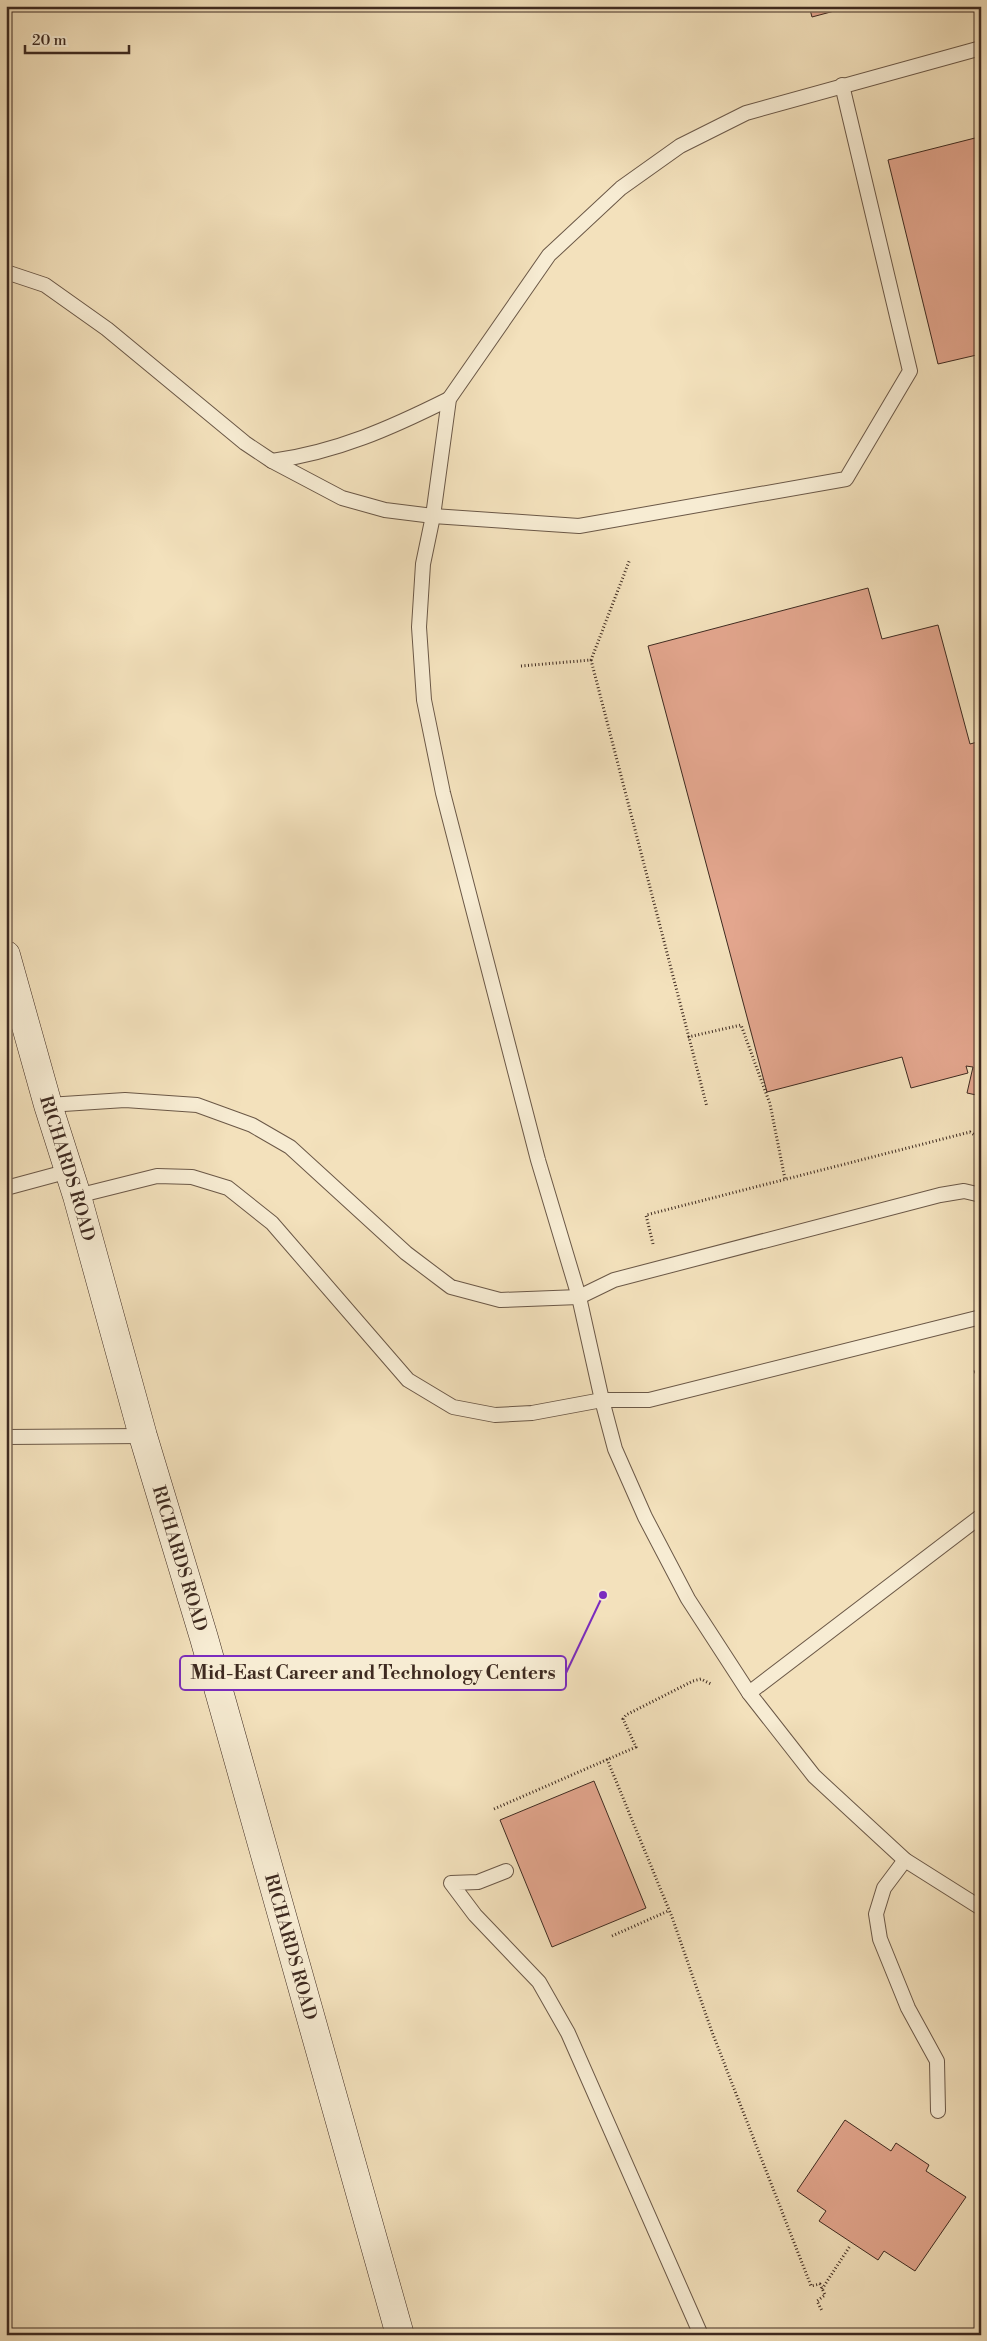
<svg xmlns="http://www.w3.org/2000/svg" width="987" height="2341" font-family="'Libre Bodoni',serif">
	<style>
		.building { fill: #e3a68e; stroke: #3e2a20 }
		.lines { fill: none; stroke-linecap: round; stroke-linejoin: round }
		.lane-casing { stroke: #6b5847; stroke-width: 16 }
		.secondary-casing { stroke: #3e2a20; stroke-width: 29 }
		.path { stroke: #3e2a20; stroke-width: 3; stroke-dasharray: 1 2.5; stroke-linecap: butt }
		.lane { stroke: #f7ecd3; stroke-width: 14 }
		.secondary { stroke: #f7ecd3; stroke-width: 28 }
		.labels { text-anchor: middle; stroke-width: 4.5; stroke-linejoin: round; paint-order: stroke }
		.street-label { font-size: 18px; fill: #3e2a20; stroke: #f7ecd3 }
		.leader { fill: none; stroke: #7b2cbf; stroke-width: 2 }
		.callout-dot { fill: #7b2cbf; stroke: #f7ecd3; stroke-width: 2 }
		.callout { fill: #f7ecd3; stroke: #7b2cbf; stroke-width: 2 }
		.callout-label { font-size: 19px; text-anchor: middle; font-weight: bold; fill: #3e2a20 }
	</style>
	<rect width="100%" height="100%" fill="#f3e1bc"/>
	<filter id="stains"><feTurbulence type="fractalNoise" baseFrequency=".004" numOctaves="4"/><feColorMatrix values="0 0 0 0 .2 0 0 0 0 .09 0 0 0 0 .02 0 0 0 .5 -.17"/></filter>
	<radialGradient id="worn" r=".72"><stop offset=".6" stop-color="#630" stop-opacity="0"/><stop offset="1" stop-color="#630" stop-opacity=".3"/></radialGradient>
	<g class="building">
		<path d="M 809,6 L 853,6 L 812,17 Z"/>
		<path d="M 979,137 L 981,354 L 938,364 L 888,160 Z"/>
		<path d="M 868,588 L 882,639 L 938,625 L 970,744 L 981,741 L 981,1096 L 967,1093 L 973,1067 L 966,1066 L 968,1073 L 911,1088 L 902,1057 L 767,1092 L 648,646 Z"/>
		<path d="M 594,1781 L 646,1908 L 552,1947 L 500,1820 Z"/>
		<path d="M 845,2120 L 891,2151 L 896,2143 L 929,2165 L 926,2171 L 966,2197 L 915,2271 L 884,2251 L 878,2260 L 819,2221 L 826,2211 L 797,2191 Z"/>
	</g>
	<g class="lines">
		<g class="lane-casing">
			<g id="lane">
				<path d="M 981,48 L 746,113 L 680,146 L 621,188 L 549,255 L 449,399 L 433,516 L 423,564 L 419,627 L 424,700 L 443,793 L 538,1160 L 579,1297 L 602,1400 L 615,1449 L 645,1517 L 688,1599 L 749,1693 L 814,1776 L 905,1860 L 981,1908"/>
				<path d="M 6,272 L 45,285 L 107,329 L 245,443 L 272,461 L 342,498 L 385,510 L 433,516 L 579,526 L 846,479 L 910,371 L 842,85"/>
				<path d="M 272,461 C 337,452 391,428 449,399"/>
				<path d="M 48,1105 L 125,1100 L 197,1105 L 252,1125 L 290,1147 L 406,1253 L 451,1287 L 500,1300 L 579,1297 L 614,1280 L 940,1195 L 964,1191 L 981,1195"/>
				<path d="M 6,1188 L 69,1171"/>
				<path d="M 77,1196 L 157,1176 L 192,1177 L 228,1188 L 272,1223 L 408,1380 L 453,1407 L 495,1415 L 532,1413 L 602,1400 L 649,1400 L 981,1317"/>
				<path d="M 6,1437 L 143,1436"/>
				<path d="M 749,1693 L 981,1516"/>
				<path d="M 905,1860 L 884,1888 L 876,1914 L 880,1939 L 908,2008 L 937,2061 L 938,2111"/>
				<path d="M 506,1871 L 478,1882 L 451,1883 L 475,1915 L 539,1982 L 568,2033 L 701,2335"/>
			</g>
		</g>
		<g class="secondary-casing">
			<g id="secondary">
				<path id="s1" d="M 6,955 L 48,1105 L 77,1196 L 143,1436 L 204,1638 L 400,2335"/>
			</g>
		</g>
		<g class="path">
			<path d="M 591,660 L 707,1107"/>
			<path d="M 521,666 L 591,660 L 630,559"/>
			<path d="M 688,1037 L 741,1025 L 770,1104 L 785,1179"/>
			<path d="M 653,1244 L 646,1215 L 970,1132 L 981,1139"/>
			<path d="M 974,1372 L 981,1371"/>
			<path d="M 607,1759 L 672,1917 L 712,2032 L 811,2286 L 820,2284 L 825,2295 L 817,2301 L 822,2311"/>
			<path d="M 494,1809 L 636,1747 L 623,1719 L 626,1715 L 693,1681 L 701,1679 L 711,1684"/>
			<path d="M 612,1936 L 668,1911"/>
			<path d="M 822,2289 L 850,2246"/>
		</g>
		<use href="#lane" class="lane"/>
		<use href="#secondary" class="secondary"/>
	</g>
	<g class="labels">
		<g class="street-label">
			<text dy="6" stroke="none"><textPath href="#s1" startOffset="222">RICHARDS ROAD</textPath></text>
			<text dy="6" stroke="none"><textPath href="#s1" startOffset="628">RICHARDS ROAD</textPath></text>
			<text dy="6" stroke="none"><textPath href="#s1" startOffset="1032">RICHARDS ROAD</textPath></text>
		</g>
	</g>
	<path class="leader" d="M603 1595L566 1673"/>
	<circle class="callout-dot" cx="603" cy="1595" r="5"/>
	<rect class="callout" x="180" y="1656" width="386" height="34" rx="5"/>
	<g class="callout-label">
		<text x="373" y="1679">Mid-East Career and Technology Centers</text>
	</g>
	<rect width="987" height="2341" fill="none" stroke="#f3e1bc" stroke-width="25"/>
	<rect x="8" y="8" width="972" height="2326" fill="none" stroke="#3e2a20" stroke-width="2.5"/>
	<rect x="12" y="12" width="962" height="2316" fill="none" stroke="#3e2a20"/>
	<path d="M25 45v8h104v-8" fill="none" stroke="#3e2a20" stroke-width="2.5"/>
	<text x="32" y="45" font-size="15" fill="#3e2a20" stroke="#f7ecd3" stroke-width="4" paint-order="stroke">20 m</text>
	<rect width="100%" height="100%" filter="url(#stains)"/>
	<rect width="100%" height="100%" fill="url(#worn)"/>
</svg>
